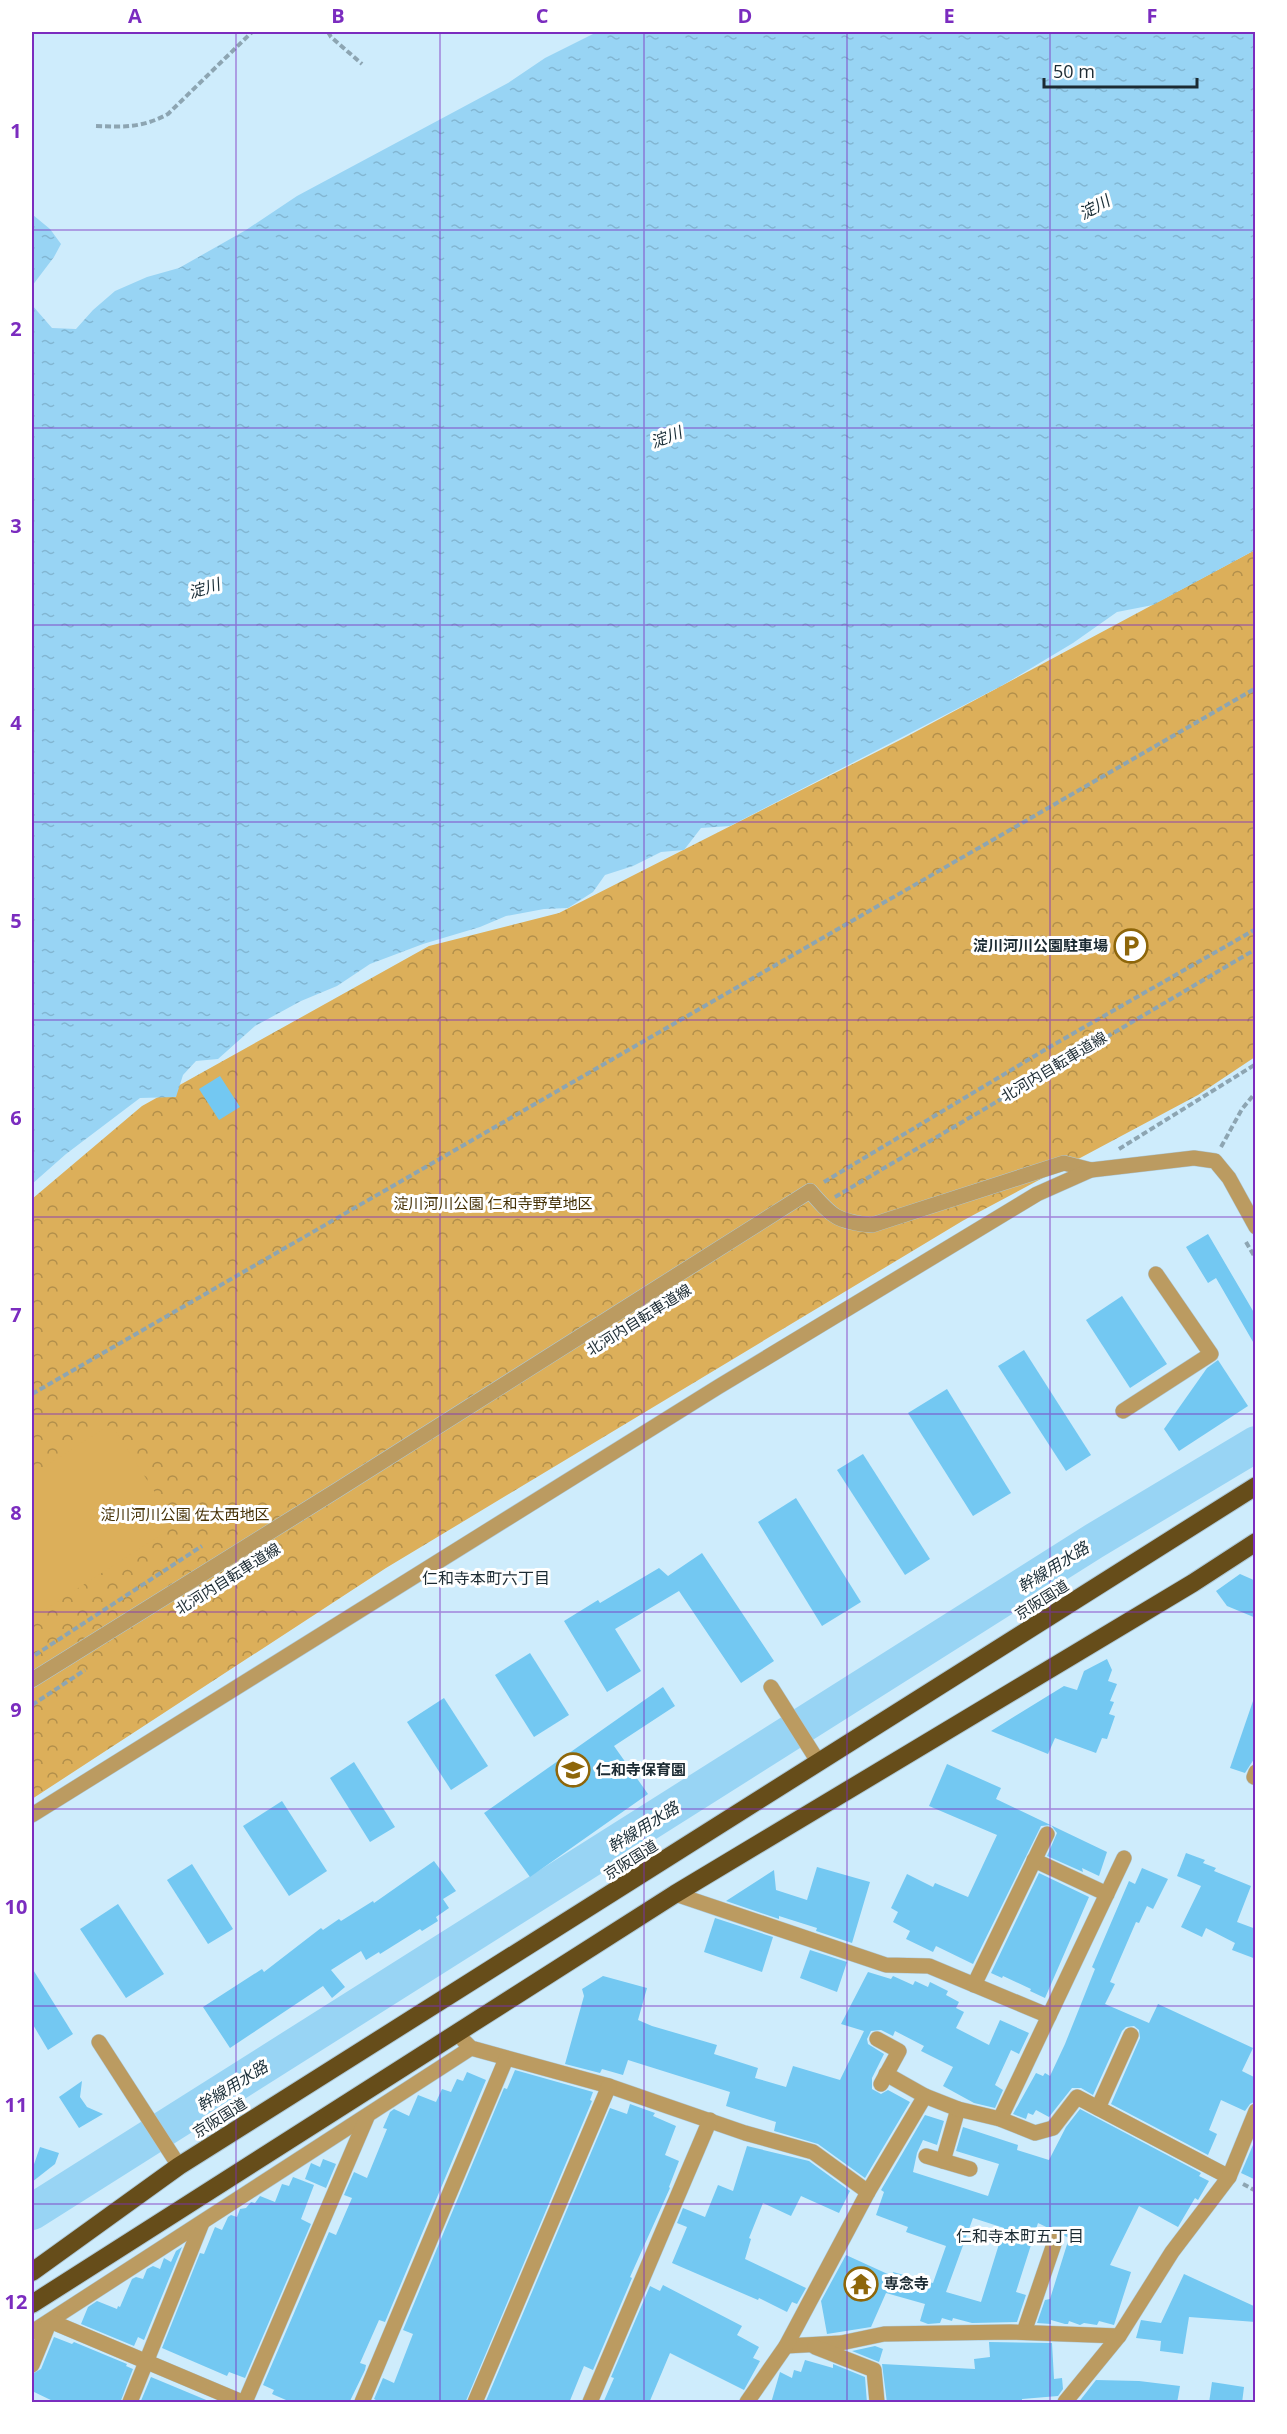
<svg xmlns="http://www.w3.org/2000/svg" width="1287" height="2434" font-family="'Open Sans','Noto Sans JP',sans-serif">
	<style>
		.park { fill: url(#park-crowns) }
		.pitch { fill: #dcaf5a }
		.water { fill: url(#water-ripples) }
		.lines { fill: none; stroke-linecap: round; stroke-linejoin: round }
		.river { stroke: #98d4f4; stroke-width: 36 }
		.building { fill: #73c8f2; fill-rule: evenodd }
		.minor-casing { stroke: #aec9d8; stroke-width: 16 }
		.highway-casing { stroke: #aec9d8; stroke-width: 20 }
		.path { stroke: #8da5b2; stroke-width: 4; stroke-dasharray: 6 3; stroke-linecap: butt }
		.minor { stroke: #bb9b61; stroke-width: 15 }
		.highway { stroke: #664d1a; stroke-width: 18 }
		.grid { fill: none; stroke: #7b2cbf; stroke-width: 1.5; stroke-opacity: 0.55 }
		.labels { text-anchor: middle; stroke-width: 6; stroke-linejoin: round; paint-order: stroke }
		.poi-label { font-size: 15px; font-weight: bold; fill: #1c2b33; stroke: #fff; text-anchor: start }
		.street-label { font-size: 15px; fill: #1c2b33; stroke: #fff }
		.park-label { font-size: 15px; fill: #453106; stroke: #fff }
		.water-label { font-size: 16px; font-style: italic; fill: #1a2e38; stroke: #fff }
		.neighbourhood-label { font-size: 16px; fill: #1c2b33; stroke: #fff }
		.neatline { fill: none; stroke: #7b2cbf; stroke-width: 2 }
		.grid-label { font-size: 20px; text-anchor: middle; font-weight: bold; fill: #7b2cbf }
	</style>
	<defs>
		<pattern id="park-crowns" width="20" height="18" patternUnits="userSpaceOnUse" patternTransform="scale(1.5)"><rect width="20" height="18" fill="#dcaf5a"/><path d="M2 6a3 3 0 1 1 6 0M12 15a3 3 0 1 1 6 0" fill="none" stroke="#b28f4b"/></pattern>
		<pattern id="water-ripples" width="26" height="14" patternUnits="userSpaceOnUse" patternTransform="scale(1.5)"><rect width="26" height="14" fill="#98d4f4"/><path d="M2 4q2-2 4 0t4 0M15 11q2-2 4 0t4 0" fill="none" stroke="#82b6d2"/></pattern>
	</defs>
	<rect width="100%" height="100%" fill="#ceecfc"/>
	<path class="park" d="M 1255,550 L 1255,1057 L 1198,1095 L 964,1220 L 386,1568 L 32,1799 L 32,1199 L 142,1106 L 429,946 L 559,913 L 904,738 Z"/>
	<path class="pitch" d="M 111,1424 L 176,1525 L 32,1618 L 32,1475 Z"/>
	<g class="water">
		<path d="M 597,32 L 1255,32 L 1255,550 L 1153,605 L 1117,612 L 1073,643 L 1003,685 L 730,826 L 701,828 L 684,850 L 661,852 L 633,866 L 605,875 L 593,892 L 568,908 L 544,909 L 506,916 L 480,927 L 423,944 L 370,964 L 337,986 L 301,1001 L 255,1026 L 218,1059 L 196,1061 L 183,1075 L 176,1097 L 140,1098 L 66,1154 L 32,1184 L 32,305 L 52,328 L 76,329 L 93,310 L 115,291 L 147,277 L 179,268 L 246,230 L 297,196 L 508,83 L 545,58 Z"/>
		<path d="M 32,203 L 33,215 L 50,229 L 61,244 L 54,257 L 32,286 Z"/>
	</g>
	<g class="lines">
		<path class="river" d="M 32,2212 L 1094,1541 L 1256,1444"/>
	</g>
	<g class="building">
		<path d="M 220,1076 L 240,1107 L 219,1120 L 199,1089 Z"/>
		<path d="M 1208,1234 L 1256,1316 L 1256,1347 L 1216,1278 L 1208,1283 L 1186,1247 Z"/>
		<path d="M 1122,1296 L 1167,1364 L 1130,1388 L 1086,1320 Z"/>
		<path d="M 1024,1350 L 1091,1455 L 1066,1471 L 998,1366 Z"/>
		<path d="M 1218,1360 L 1248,1406 L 1179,1451 L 1164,1429 L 1207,1368 Z"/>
		<path d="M 947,1389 L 1011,1493 L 973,1516 L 908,1413 Z"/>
		<path d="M 863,1454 L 930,1559 L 905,1575 L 837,1470 Z"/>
		<path d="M 796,1498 L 861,1602 L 822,1626 L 758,1522 Z"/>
		<path d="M 702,1553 L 774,1661 L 741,1683 L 679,1591 L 615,1629 L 641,1671 L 607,1692 L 564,1621 L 598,1600 L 600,1603 L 659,1568 L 668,1576 Z"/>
		<path d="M 1240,1574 L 1256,1581 L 1256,1618 L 1227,1606 L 1216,1591 Z"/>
		<path d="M 530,1653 L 569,1715 L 534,1737 L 495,1675 Z"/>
		<path d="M 1107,1659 L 1112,1670 L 1108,1681 L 1117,1684 L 1110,1701 L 1114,1702 L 1109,1714 L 1115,1716 L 1107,1739 L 1102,1738 L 1096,1753 L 1055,1738 L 1048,1754 L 991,1731 L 1064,1686 L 1077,1690 L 1084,1671 Z"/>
		<path d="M 663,1687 L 675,1706 L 614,1746 L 648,1794 L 530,1877 L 484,1813 Z"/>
		<path d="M 444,1698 L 488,1766 L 451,1790 L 407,1722 Z"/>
		<path d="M 1253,1701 L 1256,1701 L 1256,1756 L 1245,1773 L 1230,1768 Z"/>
		<path d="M 354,1762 L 395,1827 L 370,1842 L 330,1778 Z"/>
		<path d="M 947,1764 L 1001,1788 L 996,1799 L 1107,1852 L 1099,1876 L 1082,1868 L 1083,1872 L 1047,1856 L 1057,1833 L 1051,1825 L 1041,1826 L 973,1964 L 936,1946 L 933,1952 L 906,1939 L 910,1931 L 893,1922 L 898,1912 L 891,1908 L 907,1874 L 933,1887 L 935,1883 L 968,1897 L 997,1835 L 929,1806 Z"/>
		<path d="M 282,1801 L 327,1871 L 289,1896 L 243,1826 Z"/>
		<path d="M 1186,1853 L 1205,1860 L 1203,1863 L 1216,1868 L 1214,1871 L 1251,1886 L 1237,1922 L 1256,1929 L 1256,1959 L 1232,1950 L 1235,1943 L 1206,1928 L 1202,1937 L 1181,1927 L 1201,1886 L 1177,1876 Z"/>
		<path d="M 434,1861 L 456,1891 L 443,1899 L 449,1908 L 436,1917 L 438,1921 L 422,1931 L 420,1929 L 380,1954 L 379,1952 L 366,1960 L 361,1951 L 331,1970 L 345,1987 L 332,1998 L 323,1986 L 230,2048 L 203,2007 L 262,1969 L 264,1972 L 321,1928 L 323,1930 L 339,1919 L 341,1921 L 373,1901 L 374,1903 Z"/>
		<path d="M 192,1864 L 233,1929 L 208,1944 L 167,1880 Z"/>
		<path d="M 817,1867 L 870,1882 L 852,1943 L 816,1931 L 817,1928 L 779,1916 L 779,1919 L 726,1901 L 774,1870 L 776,1890 L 807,1900 Z"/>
		<path d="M 1142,1868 L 1168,1879 L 1153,1909 L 1147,1906 L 1139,1923 L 1136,1922 L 1110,1982 L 1115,1984 L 1105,2004 L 1149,2023 L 1158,2004 L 1253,2048 L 1242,2071 L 1256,2078 L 1256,2101 L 1250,2104 L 1245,2111 L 1221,2100 L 1209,2130 L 1217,2134 L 1208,2155 L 1111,2104 L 1140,2038 L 1139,2030 L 1134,2026 L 1126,2027 L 1122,2031 L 1093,2095 L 1081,2088 L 1072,2088 L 1049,2117 L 1036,2110 L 1033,2115 L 1028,2113 L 1026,2119 L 1013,2114 L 1036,2073 L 1043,2076 L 1045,2073 L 1050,2076 L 1065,2044 L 1095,1969 L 1092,1967 L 1129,1881 L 1135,1884 Z"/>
		<path d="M 1039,1873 L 1089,1897 L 1045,1998 L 1030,1991 L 1031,1989 L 1003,1976 L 1002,1978 L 991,1973 Z"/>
		<path d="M 118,1904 L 164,1974 L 126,1998 L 80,1929 Z"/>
		<path d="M 715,1918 L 773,1937 L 762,1972 L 704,1952 Z"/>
		<path d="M 810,1950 L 847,1962 L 837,1992 L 800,1978 Z"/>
		<path d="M 32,1968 L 73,2034 L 48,2050 L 32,2023 Z"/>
		<path d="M 868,1972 L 891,1979 L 893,1976 L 913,1985 L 915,1981 L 928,1987 L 930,1982 L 948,1991 L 946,1995 L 959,2002 L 956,2008 L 964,2012 L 956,2028 L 989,2045 L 1000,2020 L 1029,2033 L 1019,2054 L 1011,2050 L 995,2085 L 1003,2090 L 995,2108 L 974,2103 L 943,2086 L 953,2067 L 921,2051 L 924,2046 L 895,2031 L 893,2036 L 881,2030 L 871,2031 L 867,2039 L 868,2044 L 884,2054 L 872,2078 L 872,2089 L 881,2094 L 888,2090 L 910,2102 L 865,2178 L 818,2144 L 774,2131 L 776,2122 L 726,2106 L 730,2092 L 628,2060 L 623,2075 L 602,2069 L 600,2073 L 565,2064 L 584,1996 L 582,1989 L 603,1976 L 647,1988 L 638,2020 L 652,2026 L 717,2045 L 714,2054 L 758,2068 L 755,2078 L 786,2087 L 793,2066 L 840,2080 L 864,2031 L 841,2024 Z"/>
		<path d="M 515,2070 L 593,2092 L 590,2100 L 592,2101 L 465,2403 L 381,2403 L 374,2399 L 383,2378 L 394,2383 L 413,2334 L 403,2330 L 504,2088 L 507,2089 Z"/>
		<path d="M 467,2072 L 486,2080 L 385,2322 L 379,2320 L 360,2363 L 366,2365 L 365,2370 L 349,2403 L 293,2403 L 272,2394 L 274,2390 L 263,2385 L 329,2232 L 336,2235 L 352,2198 L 344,2195 L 354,2172 L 367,2178 L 387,2129 L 383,2128 L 390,2112 L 394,2109 L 409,2116 L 418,2095 L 436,2102 L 442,2089 L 451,2092 L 457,2079 L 463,2081 Z"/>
		<path d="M 82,2081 L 80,2097 L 87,2107 L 103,2114 L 79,2128 L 59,2097 Z"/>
		<path d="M 630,2104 L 655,2113 L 653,2116 L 676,2126 L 665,2155 L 679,2161 L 669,2187 L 670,2188 L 630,2277 L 632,2278 L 593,2370 L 584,2366 L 569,2403 L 485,2403 L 610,2108 L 627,2114 Z"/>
		<path d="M 1080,2109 L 1201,2173 L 1199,2176 L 1209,2181 L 1198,2200 L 1195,2198 L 1178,2227 L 1139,2206 L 1110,2265 L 1131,2272 L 1114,2325 L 1099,2321 L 1097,2325 L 1084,2323 L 1080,2325 L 1069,2321 L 1068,2324 L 1065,2324 L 1051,2320 L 1051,2324 L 1037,2323 L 1045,2300 L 1050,2299 L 1069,2238 L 1038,2223 L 1016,2292 L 1026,2295 L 1017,2322 L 972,2323 L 953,2318 L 952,2321 L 942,2318 L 940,2323 L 928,2324 L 920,2321 L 925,2304 L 886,2293 L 871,2327 L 827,2334 L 821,2301 L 846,2255 L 892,2276 L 893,2272 L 933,2283 L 946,2246 L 906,2232 L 908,2227 L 876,2215 L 884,2192 L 881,2190 L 925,2115 L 944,2121 L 937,2145 L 923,2140 L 917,2153 L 913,2172 L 988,2196 L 999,2164 L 956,2151 L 963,2127 L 1018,2145 L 1017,2150 L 1049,2160 L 1066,2127 ZM 973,2218 L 1004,2228 L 981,2302 L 946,2292 Z"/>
		<path d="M 1256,2138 L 1256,2180 L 1241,2173 Z"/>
		<path d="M 747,2146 L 809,2161 L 850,2191 L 839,2213 L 801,2196 L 791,2216 L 763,2203 L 749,2238 L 751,2239 L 745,2259 L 806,2288 L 797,2304 L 792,2302 L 787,2312 L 759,2298 L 758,2300 L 672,2263 L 687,2227 L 677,2223 L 683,2208 L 705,2217 L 718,2185 L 733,2191 Z"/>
		<path d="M 40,2147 L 59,2153 L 55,2164 L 32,2182 L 32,2170 Z"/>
		<path d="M 323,2159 L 336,2164 L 326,2188 L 305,2179 L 311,2163 L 320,2167 Z"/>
		<path d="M 293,2177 L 314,2185 L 301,2219 L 311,2224 L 245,2378 L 229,2372 L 227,2376 L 162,2348 L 200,2253 L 204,2254 L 215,2227 L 222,2230 L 228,2217 L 231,2215 L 237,2217 L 240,2209 L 246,2208 L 251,2202 L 255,2203 L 260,2196 L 275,2202 L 282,2184 L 289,2186 Z"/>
		<path d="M 182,2247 L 144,2340 L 138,2337 L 134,2346 L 81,2324 L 88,2307 L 97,2301 L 117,2309 L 118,2306 L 120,2307 L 132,2279 L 136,2277 L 143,2279 L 147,2269 L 153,2266 L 160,2269 L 164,2258 L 171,2262 L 176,2251 Z"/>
		<path d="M 1184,2274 L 1256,2307 L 1256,2322 L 1189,2317 L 1183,2354 L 1160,2351 L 1161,2341 L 1136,2338 L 1141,2320 L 1161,2323 Z"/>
		<path d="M 663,2285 L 742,2326 L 737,2335 L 759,2347 L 753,2358 L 760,2361 L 744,2390 L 670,2353 L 649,2403 L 603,2403 L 614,2378 L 611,2377 L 650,2286 L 660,2291 Z"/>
		<path d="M 54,2337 L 72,2344 L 74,2342 L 127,2364 L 126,2366 L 133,2369 L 120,2403 L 57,2403 L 32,2391 L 32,2374 L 41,2369 Z"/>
		<path d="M 989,2342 L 1052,2343 L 1054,2379 L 1062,2378 L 1063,2389 L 1058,2396 L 1022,2399 L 1022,2403 L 887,2403 L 882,2364 L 975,2369 L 974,2359 L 990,2357 Z"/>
		<path d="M 875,2346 L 883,2349 L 879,2362 L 852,2351 Z"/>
		<path d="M 805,2360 L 833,2368 L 833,2364 L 865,2377 L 867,2403 L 771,2403 L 780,2372 L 792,2378 L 794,2370 L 801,2372 Z"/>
		<path d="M 151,2377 L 211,2402 L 211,2403 L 140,2403 Z"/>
		<path d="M 1096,2380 L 1139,2381 L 1180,2386 L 1177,2403 L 1078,2403 Z"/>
		<path d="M 1212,2382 L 1244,2387 L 1242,2403 L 1209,2403 Z"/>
	</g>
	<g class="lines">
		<g class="minor-casing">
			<g id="minor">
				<path d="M 1123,1411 L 1211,1354 L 1156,1274"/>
				<path d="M 32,1680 L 339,1489 L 810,1191 C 832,1217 838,1222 872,1225 L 1064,1163 L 1091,1170"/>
				<path d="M 771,1687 L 819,1763"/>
				<path d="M 1254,1777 L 1256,1772"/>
				<path d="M 32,1815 L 718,1387 L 1037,1194 L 1091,1170 L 1194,1158 L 1215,1161 L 1229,1178 L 1256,1227"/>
				<path d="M 1034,1860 L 1107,1894"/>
				<path d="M 675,1894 L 886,1965 L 929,1966 L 1049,2016"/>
				<path d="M 974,1985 L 1047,1834"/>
				<path d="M 877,2039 L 899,2051 L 881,2084"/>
				<path d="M 464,2041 L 471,2048 L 609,2086 L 745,2133 L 813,2152 L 868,2192"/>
				<path d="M 99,2042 L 179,2166"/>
				<path d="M 886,2074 L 925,2096"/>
				<path d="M 1098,2108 L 1131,2035"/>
				<path d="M 1000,2119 L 1124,1858"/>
				<path d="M 926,2156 L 970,2169"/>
				<path d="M 943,2161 L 958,2109"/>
				<path d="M 32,2332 L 471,2048"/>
				<path d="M 1024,2332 L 1055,2241"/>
				<path d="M 786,2346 L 841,2343 L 884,2334 L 1010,2332 L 1119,2336"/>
				<path d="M 815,2347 L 874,2370 L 877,2402"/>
				<path d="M 32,2365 L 50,2321 L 242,2402"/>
				<path d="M 130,2402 L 202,2223"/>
				<path d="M 245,2402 L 367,2117"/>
				<path d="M 362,2402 L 506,2059"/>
				<path d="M 475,2402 L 609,2086"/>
				<path d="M 590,2402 L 710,2120"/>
				<path d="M 747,2402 L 786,2346 L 868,2192 L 925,2096 L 958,2109 L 1000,2119 L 1035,2133 L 1053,2128 L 1077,2097 L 1229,2177"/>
				<path d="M 1065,2402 L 1119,2336 L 1172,2252 L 1229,2177 L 1256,2111"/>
			</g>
		</g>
		<g class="highway-casing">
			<g id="highway">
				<path d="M 32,2272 L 179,2166 L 1256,1486"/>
				<path d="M 32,2304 L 675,1894 L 1193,1583 L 1256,1542"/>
			</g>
		</g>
		<g class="path">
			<path d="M 328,32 L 331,37 L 362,64"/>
			<path d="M 96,126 C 124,127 142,128 168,114 L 252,32"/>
			<path d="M 1221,1147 L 1242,1109 L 1256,1092"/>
			<path d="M 1119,1149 L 1256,1064"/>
			<path d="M 824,1182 L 1053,1045 L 1256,929"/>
			<path d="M 835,1197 L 1256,949"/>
			<path d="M 1246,1242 L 1256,1259"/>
			<path d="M 32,1394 L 1256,688"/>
			<path d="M 35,1655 L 202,1546"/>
			<path d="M 32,1705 L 85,1670"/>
			<path d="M 1243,2184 L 1256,2191"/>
		</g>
		<use href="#minor" class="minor"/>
		<use href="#highway" class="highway"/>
	</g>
	<path class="grid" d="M 236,32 L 236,2402M 440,32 L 440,2402M 644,32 L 644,2402M 847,32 L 847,2402M 1050,32 L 1050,2402M 32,230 L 1256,230M 32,428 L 1256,428M 32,625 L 1256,625M 32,822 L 1256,822M 32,1020 L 1256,1020M 32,1217 L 1256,1217M 32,1414 L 1256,1414M 32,1612 L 1256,1612M 32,1809 L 1256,1809M 32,2006 L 1256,2006M 32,2204 L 1256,2204"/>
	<defs>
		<g id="parking-ring" transform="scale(1.725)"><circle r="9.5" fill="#fff" stroke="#8e660a" stroke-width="1.5"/><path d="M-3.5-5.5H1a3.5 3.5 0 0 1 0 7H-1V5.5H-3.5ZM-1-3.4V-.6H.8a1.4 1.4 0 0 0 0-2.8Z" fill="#8e660a"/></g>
		<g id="school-ring" transform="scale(1.725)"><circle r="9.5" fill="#fff" stroke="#8e660a" stroke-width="1.5"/><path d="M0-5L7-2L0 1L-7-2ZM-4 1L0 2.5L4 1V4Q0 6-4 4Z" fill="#8e660a"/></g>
		<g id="temple-ring" transform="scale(1.725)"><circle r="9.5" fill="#fff" stroke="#8e660a" stroke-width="1.5"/><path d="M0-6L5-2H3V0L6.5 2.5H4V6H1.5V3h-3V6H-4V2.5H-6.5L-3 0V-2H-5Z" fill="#8e660a"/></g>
	</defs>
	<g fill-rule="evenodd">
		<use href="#parking-ring" x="1131" y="946"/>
		<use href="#school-ring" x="573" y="1770"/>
		<use href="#temple-ring" x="861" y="2284"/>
	</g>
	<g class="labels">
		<g class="poi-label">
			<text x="1108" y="951" text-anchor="end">淀川河川公園駐車場</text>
			<text x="596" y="1775">仁和寺保育園</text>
			<text x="884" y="2289">専念寺</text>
		</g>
		<g class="street-label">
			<text transform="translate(1054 1067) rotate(-31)" y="5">北河内自転車道線</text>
			<text transform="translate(639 1320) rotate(-32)" y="5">北河内自転車道線</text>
			<text transform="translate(228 1579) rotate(-32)" y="5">北河内自転車道線</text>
			<text transform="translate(1042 1600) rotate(-32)" y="5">京阪国道</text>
			<text transform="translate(631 1860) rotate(-32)" y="5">京阪国道</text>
			<text transform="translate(220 2118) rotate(-32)" y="5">京阪国道</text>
		</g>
		<g class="park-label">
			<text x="493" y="1209">淀川河川公園 仁和寺野草地区</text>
			<text x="185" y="1520">淀川河川公園 佐太西地区</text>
		</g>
		<g class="water-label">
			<text transform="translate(1094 207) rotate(-29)" y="6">淀川</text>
			<text transform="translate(666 437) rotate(-21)" y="6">淀川</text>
			<text transform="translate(204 588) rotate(-17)" y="6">淀川</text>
			<text transform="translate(1053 1567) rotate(-32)" y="6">幹線用水路</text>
			<text transform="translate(643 1827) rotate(-32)" y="6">幹線用水路</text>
			<text transform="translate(232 2086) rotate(-32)" y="6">幹線用水路</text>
		</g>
		<g class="neighbourhood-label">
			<text x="486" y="1584">仁和寺本町六丁目</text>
			<text x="1020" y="2242">仁和寺本町五丁目</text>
		</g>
	</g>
	<rect width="1287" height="2434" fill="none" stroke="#ffffff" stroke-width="66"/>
	<path d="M1044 78v9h153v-9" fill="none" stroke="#1c2b33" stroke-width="3"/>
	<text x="1053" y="78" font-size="18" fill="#1c2b33" stroke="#ffffff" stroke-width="4.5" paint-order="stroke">50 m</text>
	<rect x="33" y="33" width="1221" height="2368" class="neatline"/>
	<g class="grid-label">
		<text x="135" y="23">A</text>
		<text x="338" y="23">B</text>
		<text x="542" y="23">C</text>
		<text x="745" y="23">D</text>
		<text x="949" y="23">E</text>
		<text x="1152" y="23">F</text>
		<text x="16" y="138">1</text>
		<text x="16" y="336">2</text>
		<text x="16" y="533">3</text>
		<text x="16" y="730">4</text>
		<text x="16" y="928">5</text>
		<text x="16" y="1125">6</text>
		<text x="16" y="1322">7</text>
		<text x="16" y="1520">8</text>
		<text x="16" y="1717">9</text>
		<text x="16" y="1914">10</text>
		<text x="16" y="2112">11</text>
		<text x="16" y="2309">12</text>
	</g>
</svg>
